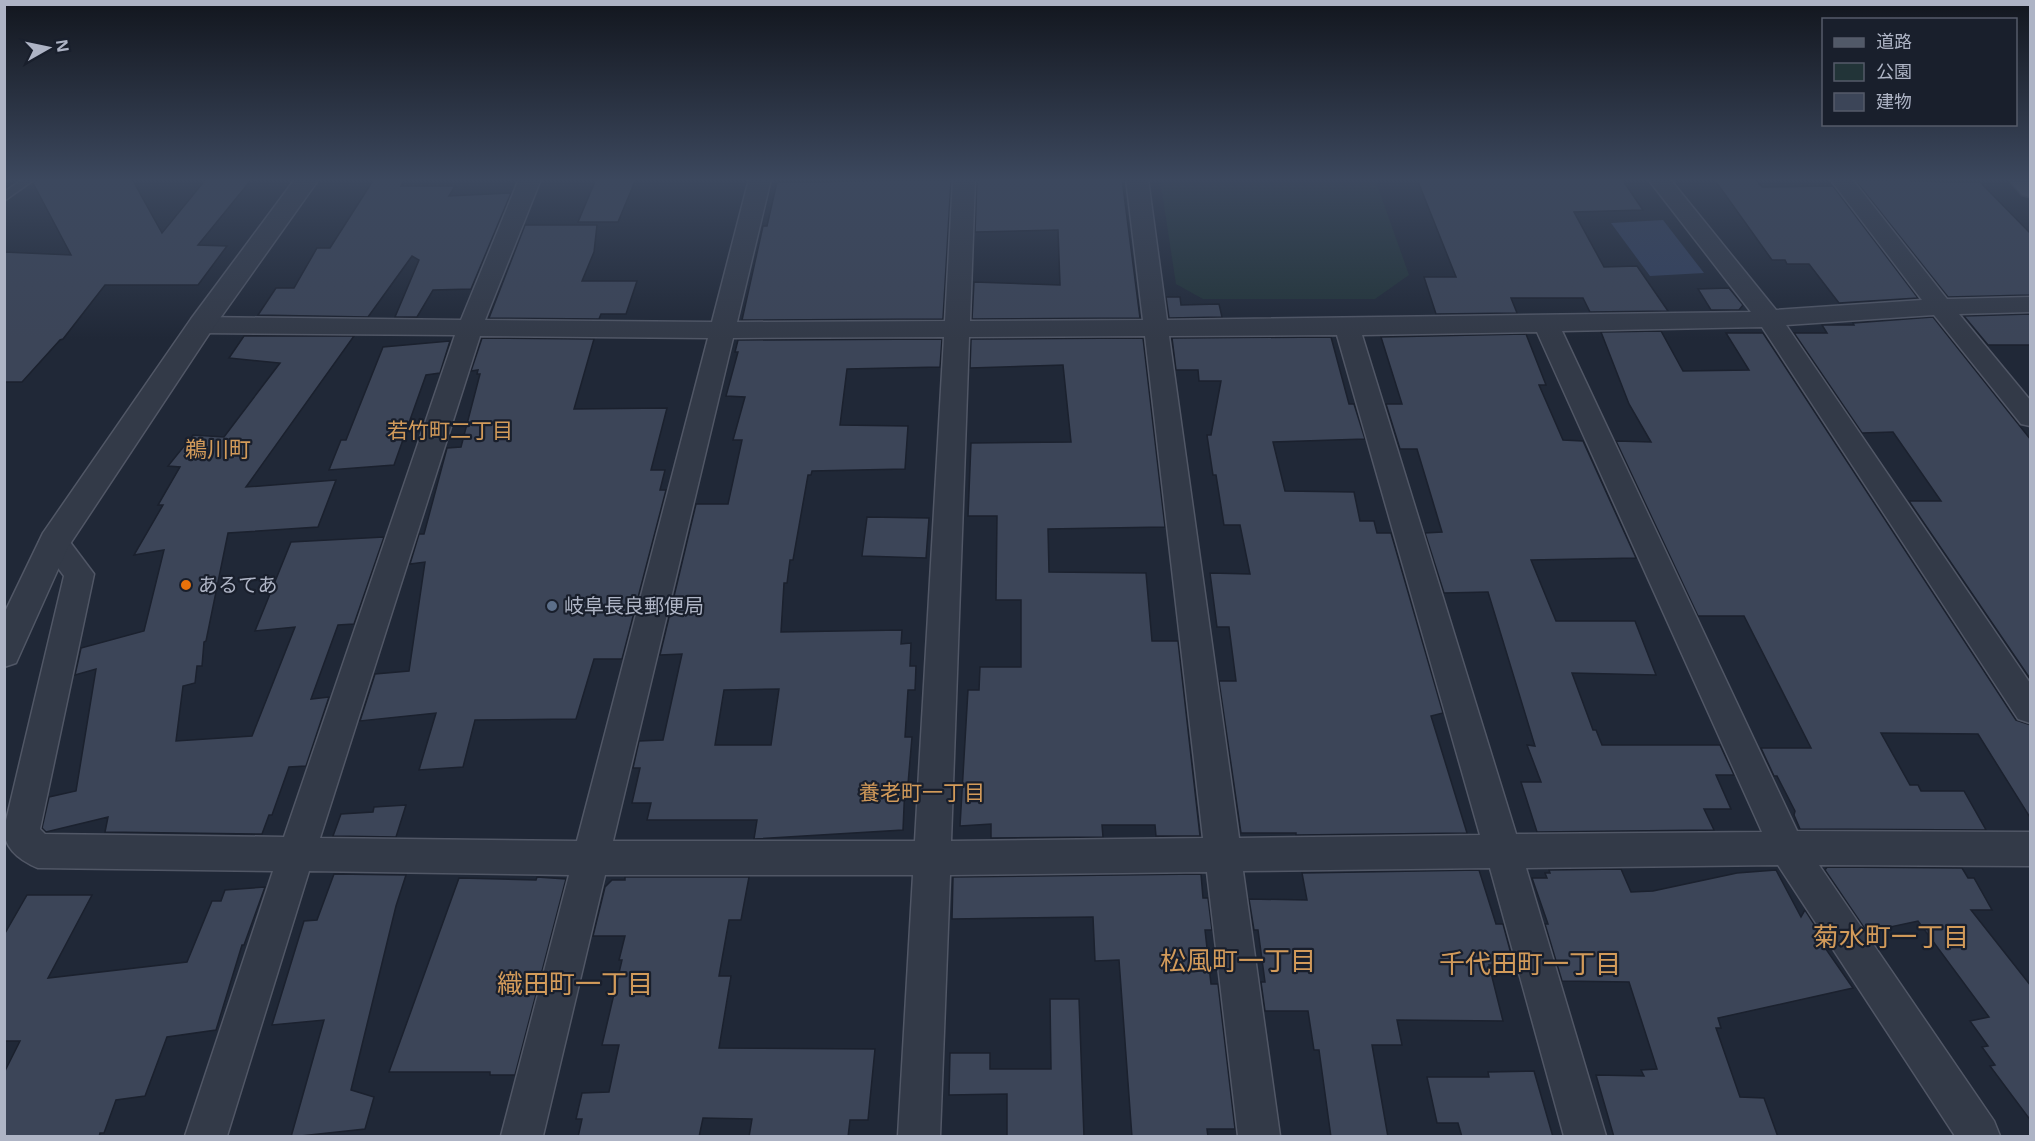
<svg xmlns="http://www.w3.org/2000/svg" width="2035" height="1141" font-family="'Open Sans','Noto Sans JP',sans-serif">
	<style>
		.green { fill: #223438 }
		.water { fill: #33415f }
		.building { fill: #3c4558; stroke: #1b212e; stroke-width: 1.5; fill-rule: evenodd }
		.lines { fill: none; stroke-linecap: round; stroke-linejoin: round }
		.service-casing { stroke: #515766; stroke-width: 3 }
		.minor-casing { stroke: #515766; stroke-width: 3 }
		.tertiary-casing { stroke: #515766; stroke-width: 3 }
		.primary-casing { stroke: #3d4351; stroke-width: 3 }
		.service { fill: #333a48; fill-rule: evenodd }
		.minor { fill: #333a48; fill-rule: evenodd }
		.tertiary { fill: #333a48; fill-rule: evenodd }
		.primary { fill: #515968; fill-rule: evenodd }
		.food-dot { fill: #e8710a; stroke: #191f2c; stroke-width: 2 }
		.service-dot { fill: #5c6f8a; stroke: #191f2c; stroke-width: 2 }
		.labels { text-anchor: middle; stroke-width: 4.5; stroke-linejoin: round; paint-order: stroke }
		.poi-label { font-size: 20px; fill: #aeb4c5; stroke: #191f2c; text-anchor: start }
		.neighbourhood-label { font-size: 21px; fill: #d39b5a; stroke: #191f2c }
		.quarter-label { font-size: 22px; fill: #d39b5a; stroke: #191f2c }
		.near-neighbourhood-label { font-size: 26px; fill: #d39b5a; stroke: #191f2c }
	</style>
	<rect width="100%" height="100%" fill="#202837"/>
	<path class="green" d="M 1160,179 L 1375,179 L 1409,275 L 1375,299 L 1203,299 L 1176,284 Z"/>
	<path class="water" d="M 1663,220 L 1704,273 L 1650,276 L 1611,223 Z"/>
	<g class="building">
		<path d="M 37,179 L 132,179 L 162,233 L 206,179 L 252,179 L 198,245 L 227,246 L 198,285 L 105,285 L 63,339 L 60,340 L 22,382 L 4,382 L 4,252 L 71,255 L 33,183 Z"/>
		<path d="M 374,179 L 405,179 L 401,186 L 455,186 L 449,196 L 511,193 L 471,289 L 433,290 L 417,317 L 395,317 L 419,260 L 412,256 L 368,317 L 258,315 L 276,288 L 294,288 L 317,248 L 330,248 Z"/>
		<path d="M 596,179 L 636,179 L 618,222 L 578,222 Z"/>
		<path d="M 980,179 L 1122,179 L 1140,318 L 972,319 L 974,282 L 1060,285 L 1058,230 L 975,232 L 977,180 Z"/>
		<path d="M 1417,179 L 1622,179 L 1643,210 L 1574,212 L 1604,267 L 1637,266 L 1668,311 L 1590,312 L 1583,298 L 1511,298 L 1517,313 L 1436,314 L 1424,277 L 1456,277 Z"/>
		<path d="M 1714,179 L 1755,179 L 1762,187 L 1833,186 L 1918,298 L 1839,303 L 1809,264 L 1787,264 L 1785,260 L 1772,260 Z"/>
		<path d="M 1910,179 L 1911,181 L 1980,182 L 2031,234 L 2031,295 L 1948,297 L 1855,180 Z"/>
		<path d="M 951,180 L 943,319 L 742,320 L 763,226 L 767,226 L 777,182 Z"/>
		<path d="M 525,225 L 597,225 L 594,252 L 582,281 L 637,281 L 626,314 L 601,314 L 599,319 L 489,318 Z"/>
		<path d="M 1729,288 L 1743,305 L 1739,310 L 1711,310 L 1698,289 Z"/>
		<path d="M 1166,297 L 1180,297 L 1181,305 L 1219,304 L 1222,317 L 1169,318 Z"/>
		<path d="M 2031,314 L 2031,345 L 1988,345 L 1964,316 Z"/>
		<path d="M 1933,317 L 2031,440 L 2031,680 L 1909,501 L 1941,501 L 1893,432 L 1862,433 L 1794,333 L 1827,333 L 1822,325 L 1854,325 L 1853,323 Z"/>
		<path d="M 1661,331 L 1683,371 L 1749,370 L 1726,333 L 1763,333 L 2016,720 L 2031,725 L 2031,819 L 1978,734 L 1881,733 L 1910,785 L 1918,785 L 1921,791 L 1964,791 L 1986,830 L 1800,829 L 1794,815 L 1795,811 L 1777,776 L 1774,776 L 1761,748 L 1811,748 L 1744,616 L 1698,616 L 1616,441 L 1651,442 L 1629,404 L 1601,332 Z"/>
		<path d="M 1526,334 L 1546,385 L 1539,385 L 1563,440 L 1583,441 L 1636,558 L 1531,560 L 1556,621 L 1635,621 L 1656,675 L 1572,673 L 1593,730 L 1596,730 L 1602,745 L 1720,745 L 1734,775 L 1716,775 L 1731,809 L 1704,809 L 1714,830 L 1537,832 L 1521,782 L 1541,782 L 1527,745 L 1535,746 L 1488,592 L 1444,593 L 1425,533 L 1442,532 L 1417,449 L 1400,449 L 1386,404 L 1402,404 L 1381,337 Z"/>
		<path d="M 244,336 L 354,336 L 246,487 L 336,480 L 318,527 L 228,533 L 206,641 L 204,642 L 202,666 L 197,666 L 195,683 L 183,686 L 176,741 L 252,736 L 295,627 L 255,631 L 291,542 L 384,537 L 354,624 L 338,625 L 311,699 L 329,697 L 306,766 L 289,767 L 272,815 L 269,815 L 262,834 L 105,832 L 108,817 L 46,832 L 42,828 L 49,797 L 76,791 L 96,669 L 75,675 L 81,648 L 144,631 L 164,550 L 134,555 L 163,505 L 158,505 L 180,467 L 168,466 L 193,435 L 224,437 L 280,363 L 229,358 Z"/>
		<path d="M 1331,337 L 1349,404 L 1354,404 L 1365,439 L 1273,442 L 1285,491 L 1354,492 L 1360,521 L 1374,521 L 1377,533 L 1391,533 L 1443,713 L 1431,716 L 1467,833 L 1296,835 L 1296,833 L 1241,833 L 1219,681 L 1236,681 L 1229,627 L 1217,627 L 1210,573 L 1250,574 L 1240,525 L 1224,525 L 1216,475 L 1213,475 L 1207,435 L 1211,435 L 1221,381 L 1199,381 L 1198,370 L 1176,370 L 1172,338 Z"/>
		<path d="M 482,338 L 594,339 L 574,409 L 667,408 L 651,470 L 665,470 L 660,490 L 666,490 L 622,659 L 594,659 L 576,719 L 475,720 L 463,767 L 419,770 L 436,713 L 360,721 L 375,674 L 409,671 L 425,562 L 410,564 L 419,534 L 424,534 L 447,448 L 461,447 L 480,374 L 477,374 L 478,370 L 471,371 Z"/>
		<path d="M 1143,338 L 1165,527 L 1048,529 L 1049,572 L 1146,573 L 1152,641 L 1178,641 L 1200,836 L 1156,836 L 1155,825 L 1102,825 L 1103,837 L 991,838 L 991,824 L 960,826 L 968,690 L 979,690 L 980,667 L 1021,667 L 1021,600 L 996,600 L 997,516 L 968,516 L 971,443 L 1071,442 L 1063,365 L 970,368 L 971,339 Z"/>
		<path d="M 942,339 L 940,367 L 847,369 L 840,425 L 908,426 L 905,469 L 812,471 L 811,475 L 808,475 L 793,560 L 790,560 L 787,583 L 784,583 L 781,632 L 902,630 L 901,644 L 911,643 L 910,666 L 916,666 L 915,690 L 908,690 L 905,737 L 912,737 L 908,784 L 905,784 L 903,830 L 754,839 L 757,820 L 647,820 L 651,803 L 632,803 L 640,768 L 633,768 L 639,741 L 663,740 L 682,654 L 660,655 L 696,504 L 728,504 L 742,440 L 733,440 L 745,397 L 726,396 L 738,352 L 735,352 L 738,340 ZM 779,689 L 771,745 L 715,745 L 724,690 Z"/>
		<path d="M 450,341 L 440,373 L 426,375 L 394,465 L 329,470 L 341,440 L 346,440 L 383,347 Z"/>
		<path d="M 867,517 L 929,518 L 926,558 L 862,556 Z"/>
		<path d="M 406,805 L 396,837 L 333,836 L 341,814 L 373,812 L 374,807 Z"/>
		<path d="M 1827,867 L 1962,868 L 1968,878 L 1974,878 L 1992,910 L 1971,910 L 2031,986 L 2031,1121 L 1990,1066 L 1995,1065 L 1982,1047 L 1988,1046 L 1970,1021 L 1989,1017 L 1918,921 L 1867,932 L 1825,870 Z"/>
		<path d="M 1621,869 L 1631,892 L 1653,891 L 1737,873 L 1776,870 L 1801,917 L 1805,910 L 1825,941 L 1821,942 L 1853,988 L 1718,1018 L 1721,1028 L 1716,1028 L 1740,1097 L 1764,1098 L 1778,1137 L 1614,1137 L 1596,1075 L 1644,1076 L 1641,1070 L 1657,1069 L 1629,982 L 1562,981 L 1545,924 L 1548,924 L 1532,878 L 1547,878 L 1545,873 L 1550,873 L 1549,870 Z"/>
		<path d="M 1479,870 L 1496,924 L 1503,924 L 1514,965 L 1489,965 L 1503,1021 L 1397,1020 L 1402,1045 L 1372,1045 L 1388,1137 L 1331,1137 L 1319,1050 L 1314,1050 L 1308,1011 L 1265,1011 L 1261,982 L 1265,982 L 1258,930 L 1254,930 L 1249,899 L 1307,900 L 1302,873 Z"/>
		<path d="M 334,874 L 406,875 L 396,906 L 351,1090 L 374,1097 L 365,1129 L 291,1137 L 324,1020 L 272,1025 L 304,921 L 317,920 Z"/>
		<path d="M 1201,874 L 1203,898 L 1208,898 L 1212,930 L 1205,930 L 1211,984 L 1218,984 L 1235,1129 L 1207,1129 L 1208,1137 L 1132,1137 L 1119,960 L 1095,961 L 1093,917 L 952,919 L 953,877 Z"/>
		<path d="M 537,877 L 566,879 L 515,1075 L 490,1075 L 490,1072 L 389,1072 L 459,878 L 536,880 Z"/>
		<path d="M 625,877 L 749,877 L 741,920 L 729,920 L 719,976 L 731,976 L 719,1048 L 875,1049 L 868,1120 L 850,1120 L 848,1137 L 749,1137 L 752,1119 L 703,1118 L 699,1137 L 578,1137 L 582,1119 L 576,1119 L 582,1093 L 609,1092 L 619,1045 L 602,1045 L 622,960 L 619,960 L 625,936 L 593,936 L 605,887 L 612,880 L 625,880 Z"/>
		<path d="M 265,887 L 244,945 L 242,945 L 216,1030 L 167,1037 L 145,1096 L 116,1100 L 104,1133 L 100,1133 L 99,1137 L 4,1137 L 4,1073 L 20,1041 L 4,1041 L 4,935 L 27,895 L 92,895 L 48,978 L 187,962 L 212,901 L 221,901 L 225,890 Z"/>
		<path d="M 1050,999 L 1079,999 L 1084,1137 L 1007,1137 L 1007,1094 L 949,1095 L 950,1053 L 990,1053 L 990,1069 L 1051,1069 Z"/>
		<path d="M 1534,1071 L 1553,1137 L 1462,1137 L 1458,1123 L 1437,1123 L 1427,1077 L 1489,1077 L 1488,1072 Z"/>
	</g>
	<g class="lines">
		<g class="service-casing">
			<path id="service" d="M 23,179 L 35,179 L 4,201 L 4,192 Z"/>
		</g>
		<g class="minor-casing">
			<path id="minor" d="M 519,179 L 541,179 L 485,320 L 712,322 L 749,179 L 771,179 L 737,322 L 945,321 L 953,179 L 975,179 L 970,321 L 1143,320 L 1126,179 L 1148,179 L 1167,320 L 1751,312 L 1648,179 L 1670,179 L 1776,310 L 1922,300 L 1830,179 L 1852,179 L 1947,299 L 2030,297 L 2030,312 L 1959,314 L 2030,400 L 2030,426 L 2021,424 L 1934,315 L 1786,325 L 2030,683 L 2030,723 L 2018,719 L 1762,327 L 1562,331 L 1797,831 L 2030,832 L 2030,866 L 1819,865 L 1994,1121 L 2000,1136 L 1955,1136 L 1778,865 L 1526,868 L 1606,1136 L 1564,1136 L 1490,868 L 1243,871 L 1280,1136 L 1238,1136 L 1207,872 L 950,875 L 940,1136 L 898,1136 L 913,875 L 605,875 L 543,1136 L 501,1136 L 569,875 L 309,871 L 227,1136 L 185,1136 L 273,871 L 38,868 C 21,861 4,849 4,829 L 64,576 L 39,542 L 44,534 L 54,531 L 64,534 L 94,574 L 40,829 L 45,834 L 284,837 L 455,335 L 201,333 L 192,331 L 189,325 L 192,319 L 201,317 L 461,320 ZM 1537,332 L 1762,832 L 1516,834 L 1362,335 ZM 1337,335 L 1480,835 L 1239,838 L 1169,336 ZM 480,336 L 708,338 L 577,841 L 320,838 ZM 1145,336 L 1203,838 L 951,841 L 969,337 ZM 944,337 L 915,841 L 613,841 L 733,338 Z"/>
		</g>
		<g class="tertiary-casing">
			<path id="tertiary" d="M 295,179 L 319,179 L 211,331 L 68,547 L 16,663 L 4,667 L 4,614 L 43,533 L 191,319 Z"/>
		</g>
		<g class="primary-casing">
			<path id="primary" d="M 2008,179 L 2030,179 L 2030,197 L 2022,195 Z"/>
		</g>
		<use href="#service" class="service"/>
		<use href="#minor" class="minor"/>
		<use href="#tertiary" class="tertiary"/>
		<use href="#primary" class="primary"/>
	</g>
	<linearGradient id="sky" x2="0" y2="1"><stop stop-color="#12161e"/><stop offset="0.53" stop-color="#3c485e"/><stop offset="1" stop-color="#3c485e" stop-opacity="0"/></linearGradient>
	<rect width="2035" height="339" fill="url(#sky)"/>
	<circle class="food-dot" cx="186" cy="585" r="6"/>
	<circle class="service-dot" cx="552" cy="606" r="6"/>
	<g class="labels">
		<g class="poi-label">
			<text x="198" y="592">あるてあ</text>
			<text x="564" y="613">岐阜長良郵便局</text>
		</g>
		<g class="neighbourhood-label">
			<text x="450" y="438">若竹町二丁目</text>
			<text x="922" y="800">養老町一丁目</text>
		</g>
		<g class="quarter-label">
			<text x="218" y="457">鵜川町</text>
		</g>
		<g class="near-neighbourhood-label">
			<text x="1891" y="946">菊水町一丁目</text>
			<text x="1238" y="970">松風町一丁目</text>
			<text x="1530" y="973">千代田町一丁目</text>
			<text x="575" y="993">織田町一丁目</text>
		</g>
	</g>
	<rect width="2035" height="1141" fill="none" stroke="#aeb4c5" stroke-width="12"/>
	<rect x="1822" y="18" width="195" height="108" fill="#191f2c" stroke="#555b69" stroke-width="1.5"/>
	<rect x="1834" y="38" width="30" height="9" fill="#515968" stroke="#555b69" stroke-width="1.5"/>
	<text x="1876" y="48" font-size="18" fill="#aeb4c5">道路</text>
	<rect x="1834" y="63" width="30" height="18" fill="#223438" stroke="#555b69" stroke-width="1.5"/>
	<text x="1876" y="78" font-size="18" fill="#aeb4c5">公園</text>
	<rect x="1834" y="93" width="30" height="18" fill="#3c4558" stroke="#555b69" stroke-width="1.5"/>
	<text x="1876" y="108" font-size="18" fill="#aeb4c5">建物</text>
	<g transform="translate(48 48) rotate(81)" stroke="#191f2c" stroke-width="4.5" paint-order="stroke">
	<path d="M0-4.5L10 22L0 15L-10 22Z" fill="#aeb4c5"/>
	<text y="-9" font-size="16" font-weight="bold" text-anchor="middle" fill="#aeb4c5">N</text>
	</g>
</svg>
